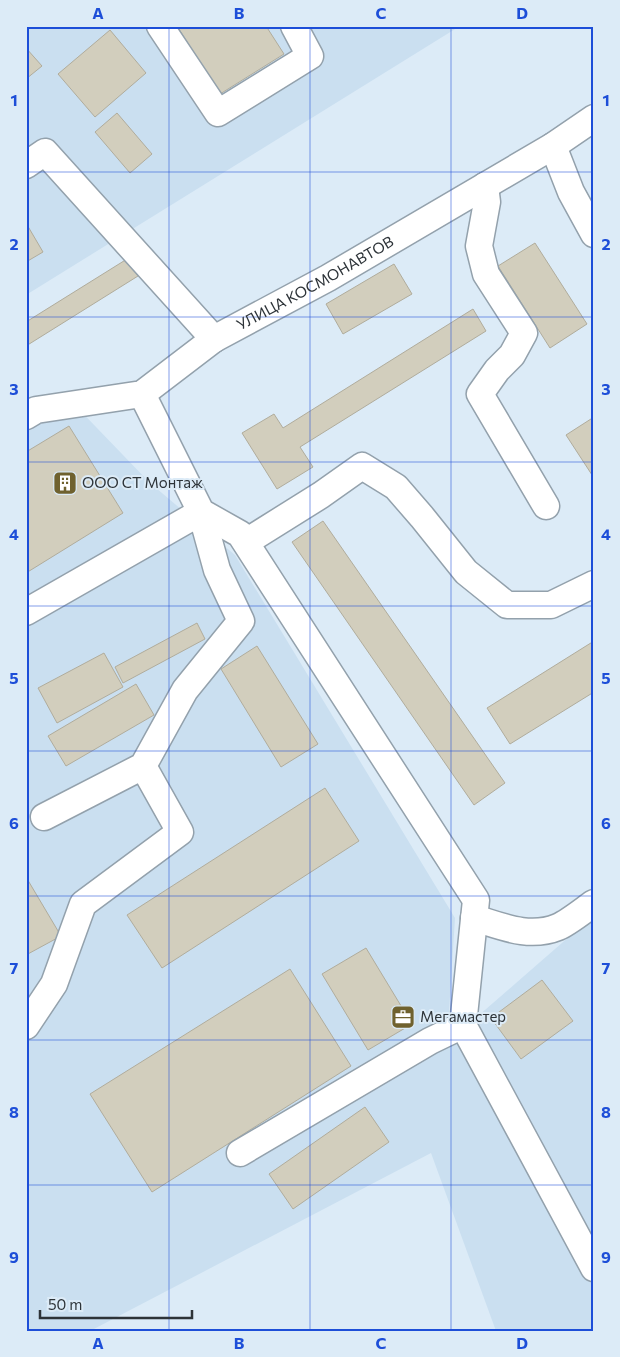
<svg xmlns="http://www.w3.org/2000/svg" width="620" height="1357" font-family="Commissioner,sans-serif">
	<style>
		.built { fill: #cadff0 }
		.building { fill: #d2cebd; stroke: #b0ac9c }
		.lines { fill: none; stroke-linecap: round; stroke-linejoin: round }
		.minor-casing { stroke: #93a1ac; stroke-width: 29 }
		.minor { stroke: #fff; stroke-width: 26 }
		.grid { fill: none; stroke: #1d4ed8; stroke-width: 1; stroke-opacity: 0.55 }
		.labels { text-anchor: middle; stroke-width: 4; stroke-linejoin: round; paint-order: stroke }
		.street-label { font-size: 15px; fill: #2d3338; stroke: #dcebf7 }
		.poi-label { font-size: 15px; fill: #2d3338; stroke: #dcebf7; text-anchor: start }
		.neatline { fill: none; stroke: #1d4ed8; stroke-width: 2 }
		.grid-label { font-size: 16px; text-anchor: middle; font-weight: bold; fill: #1d4ed8 }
	</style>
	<rect width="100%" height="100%" fill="#dcebf7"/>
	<g class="built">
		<path d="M 26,26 L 460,26 L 26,295 Z"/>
		<path d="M 70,400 L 149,482 L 235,555 L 455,918 L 447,1043 L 594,915 L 594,1331 L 496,1331 L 431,1153 L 90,1331 L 26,1331 L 26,426 Z"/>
	</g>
	<g class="building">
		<path d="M 177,26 L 266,26 L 284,54 L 220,94 Z"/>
		<path d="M 110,30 L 146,73 L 95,117 L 58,74 Z"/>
		<path d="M 26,48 L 42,66 L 26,79 Z"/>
		<path d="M 117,113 L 152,154 L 130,173 L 95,132 Z"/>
		<path d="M 26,223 L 43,252 L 26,262 Z"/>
		<path d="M 535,243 L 587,324 L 550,348 L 498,266 Z"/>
		<path d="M 127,259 L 138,276 L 26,346 L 26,322 Z"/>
		<path d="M 394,264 L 412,294 L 343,334 L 326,304 Z"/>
		<path d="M 473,309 L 486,331 L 300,447 L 313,467 L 277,489 L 242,433 L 274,414 L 283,428 Z"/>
		<path d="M 594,417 L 594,478 L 566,435 Z"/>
		<path d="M 69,426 L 123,513 L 26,573 L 26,452 Z"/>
		<path d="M 323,521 L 505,783 L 474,805 L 292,542 Z"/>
		<path d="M 197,623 L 205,639 L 123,683 L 115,667 Z"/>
		<path d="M 594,641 L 594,692 L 510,744 L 487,708 Z"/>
		<path d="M 257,646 L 318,744 L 281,767 L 221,669 Z"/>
		<path d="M 104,653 L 123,687 L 57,723 L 38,688 Z"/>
		<path d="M 136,684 L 154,715 L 66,766 L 48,736 Z"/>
		<path d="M 325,788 L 359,841 L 162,968 L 127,915 Z"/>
		<path d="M 26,877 L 61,936 L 26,955 Z"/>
		<path d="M 366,948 L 412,1024 L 368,1050 L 322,974 Z"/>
		<path d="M 290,969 L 351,1066 L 152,1192 L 90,1094 Z"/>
		<path d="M 542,980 L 573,1021 L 521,1059 L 491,1018 Z"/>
		<path d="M 365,1107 L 389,1142 L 293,1209 L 269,1174 Z"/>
	</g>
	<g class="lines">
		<g class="minor-casing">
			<g id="minor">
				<path d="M 160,26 L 218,113 L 310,56 L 294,26"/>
				<path d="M 553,146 L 571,192 L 594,234"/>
				<path d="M 26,165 L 45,152 L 214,339"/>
				<path d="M 485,186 L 487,202 L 479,246 L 486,274 L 524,333 L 512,355 L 497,370 L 480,394 L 546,506"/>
				<path d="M 142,394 L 201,512 L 240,534 L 476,900 L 463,1025 L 594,1268"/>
				<path id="s1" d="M 26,416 L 36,410 L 142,394 L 214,339 L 328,278 L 553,146 L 594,118"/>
				<path d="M 246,542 L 321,495 L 362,466 L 396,487 L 422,517 L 466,572 L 507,605 L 551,605 L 594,584"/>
				<path d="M 26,612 L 201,512 L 217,570 L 241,621 L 185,690 L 143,766 L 44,817"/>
				<path d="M 474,918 C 501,926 529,939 558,927 C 568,923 584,910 594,903"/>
				<path d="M 26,1026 L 54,984 L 83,904 L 180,832 L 143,766"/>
				<path d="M 240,1153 L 430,1041 L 463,1025"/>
			</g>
		</g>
		<use href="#minor" class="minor"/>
	</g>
	<path class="grid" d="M 169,26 L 169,1331M 310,26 L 310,1331M 451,26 L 451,1331M 26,172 L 594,172M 26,317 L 594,317M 26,462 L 594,462M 26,606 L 594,606M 26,751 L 594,751M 26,896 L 594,896M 26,1040 L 594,1040M 26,1185 L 594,1185"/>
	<defs>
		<g id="building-square" transform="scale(1.25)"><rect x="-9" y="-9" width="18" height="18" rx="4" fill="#6f612e" stroke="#dcebf7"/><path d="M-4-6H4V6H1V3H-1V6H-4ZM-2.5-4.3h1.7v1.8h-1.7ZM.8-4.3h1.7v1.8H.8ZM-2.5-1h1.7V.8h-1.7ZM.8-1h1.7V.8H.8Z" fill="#fff"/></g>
		<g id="office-square" transform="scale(1.25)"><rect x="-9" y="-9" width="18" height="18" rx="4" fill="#6f612e" stroke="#dcebf7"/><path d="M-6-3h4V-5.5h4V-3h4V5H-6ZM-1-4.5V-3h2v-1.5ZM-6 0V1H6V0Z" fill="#fff"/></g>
	</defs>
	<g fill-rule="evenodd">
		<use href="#building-square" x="65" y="483"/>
		<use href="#office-square" x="403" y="1017"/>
	</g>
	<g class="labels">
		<g class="street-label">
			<text dy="5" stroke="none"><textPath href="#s1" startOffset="325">УЛИЦА КОСМОНАВТОВ</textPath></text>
		</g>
		<g class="poi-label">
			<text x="82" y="488">ООО СТ Монтаж</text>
			<text x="420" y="1022">Мегамастер</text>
		</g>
	</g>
	<rect width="620" height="1357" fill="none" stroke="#dcebf7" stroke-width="55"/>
	<path d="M40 1310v8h152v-8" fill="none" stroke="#2d3338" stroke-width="2.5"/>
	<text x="48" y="1310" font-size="15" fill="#2d3338" stroke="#dcebf7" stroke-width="4" paint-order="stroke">50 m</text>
	<rect x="28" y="28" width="564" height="1302" class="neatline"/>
	<g class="grid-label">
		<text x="98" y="19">A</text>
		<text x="239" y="19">B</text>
		<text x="381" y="19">C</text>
		<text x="522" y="19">D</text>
		<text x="14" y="106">1</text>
		<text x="606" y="106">1</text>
		<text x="14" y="250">2</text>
		<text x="606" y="250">2</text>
		<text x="14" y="395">3</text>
		<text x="606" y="395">3</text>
		<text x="14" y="540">4</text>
		<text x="606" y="540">4</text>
		<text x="14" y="684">5</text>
		<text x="606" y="684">5</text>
		<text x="14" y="829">6</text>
		<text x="606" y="829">6</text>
		<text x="14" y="974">7</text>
		<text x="606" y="974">7</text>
		<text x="14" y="1118">8</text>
		<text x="606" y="1118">8</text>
		<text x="14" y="1263">9</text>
		<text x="606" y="1263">9</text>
		<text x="98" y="1349">A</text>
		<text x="239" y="1349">B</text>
		<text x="381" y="1349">C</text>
		<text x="522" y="1349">D</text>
	</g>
</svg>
